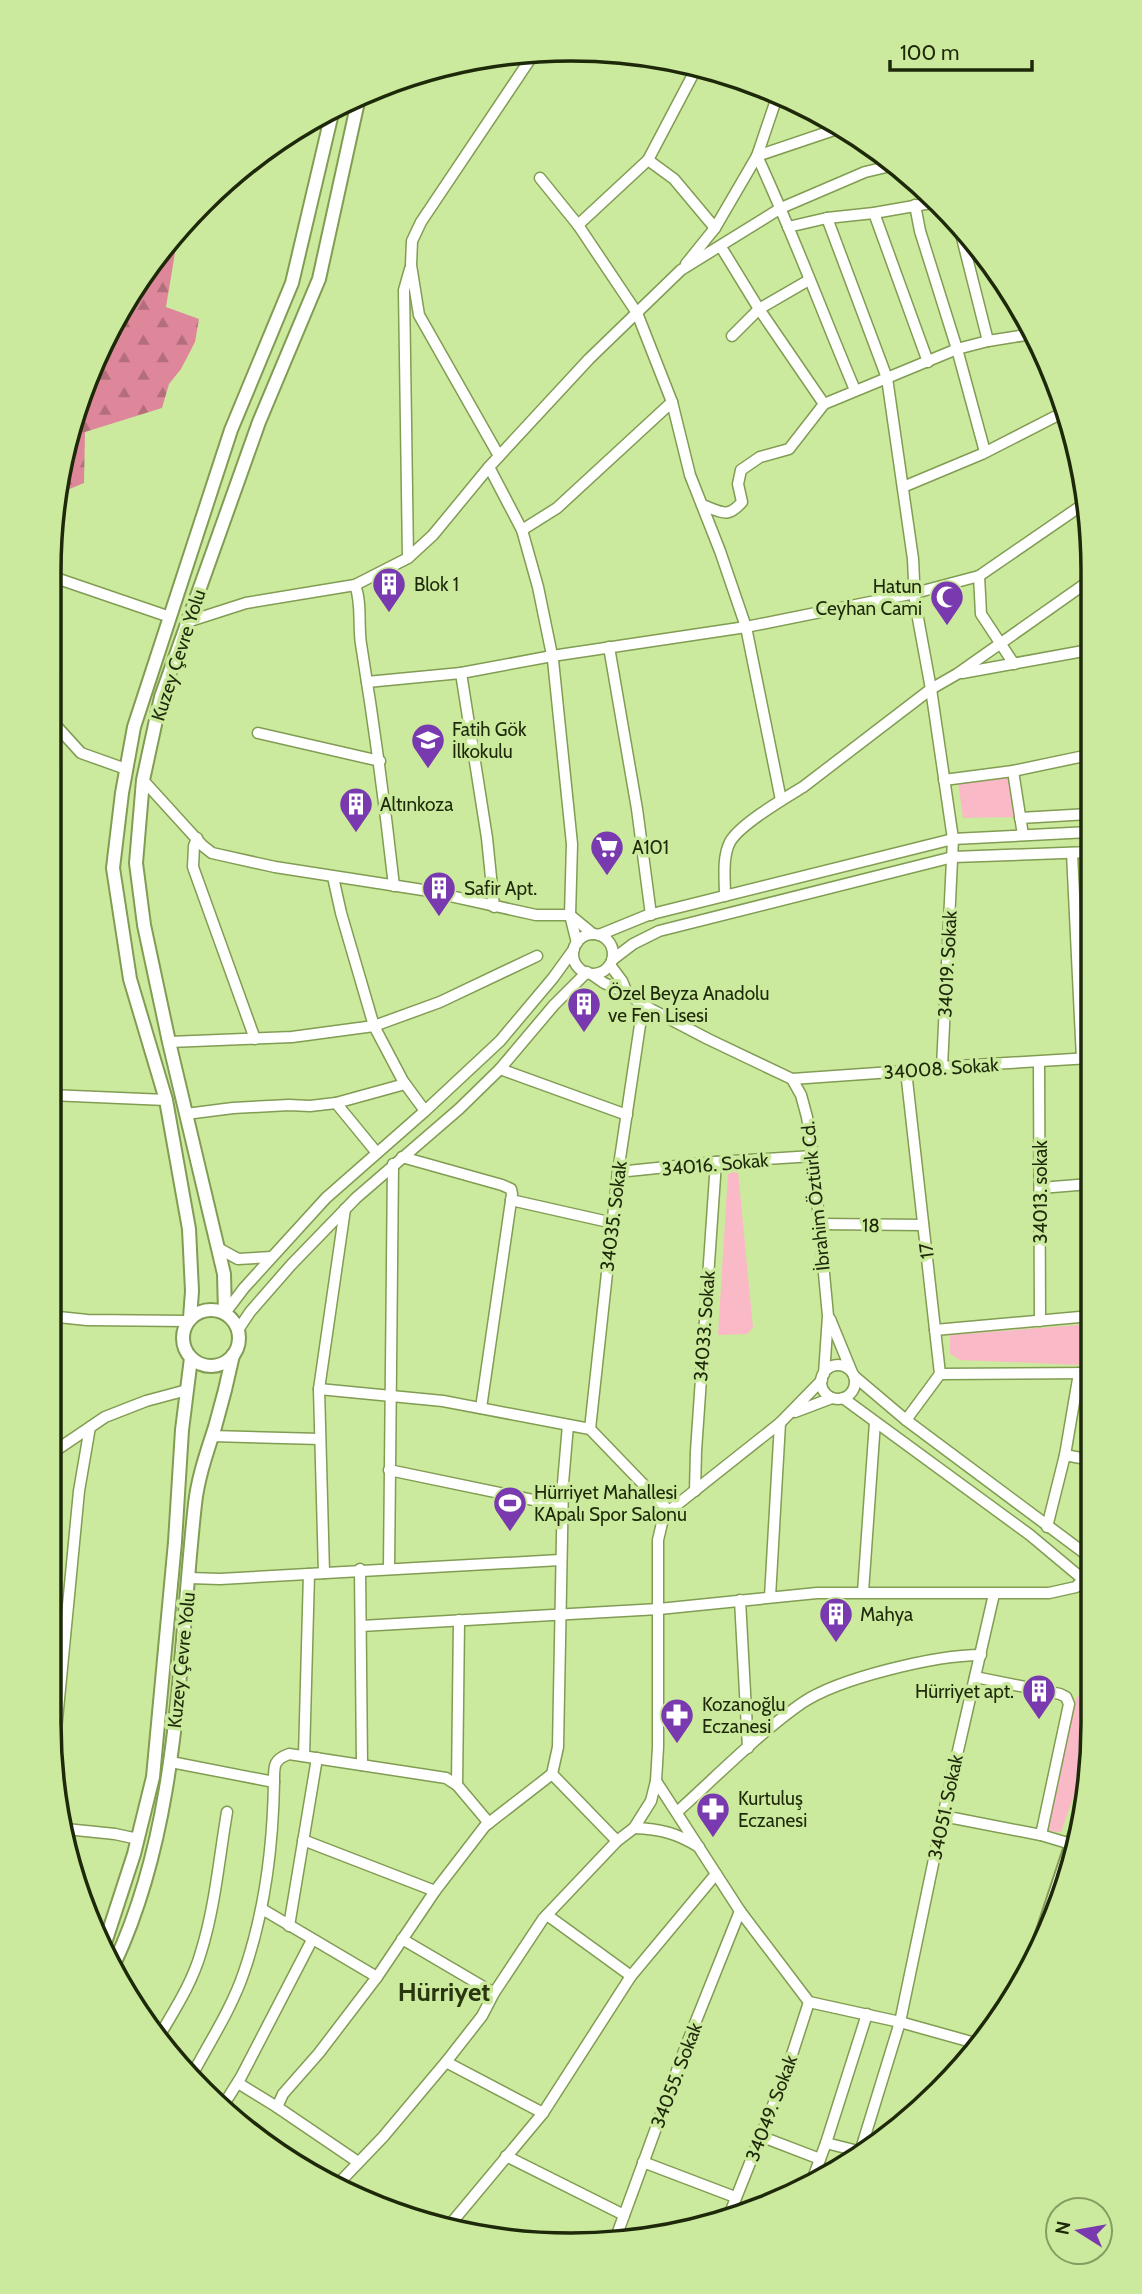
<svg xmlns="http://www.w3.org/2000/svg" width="1142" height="2294" font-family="Cabin,sans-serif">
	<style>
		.green { fill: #fab9c6 }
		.forest { fill: url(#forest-firs) }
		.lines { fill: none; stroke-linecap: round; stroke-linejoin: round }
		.minor-casing { stroke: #819c53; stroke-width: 13 }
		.major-casing { stroke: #819c53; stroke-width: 16 }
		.minor { stroke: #fff; stroke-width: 10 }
		.major { stroke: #fff; stroke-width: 12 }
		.labels { text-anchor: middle; stroke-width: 7; stroke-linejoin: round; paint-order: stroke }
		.poi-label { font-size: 19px; fill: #1e290a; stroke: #ccea9d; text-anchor: start }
		.street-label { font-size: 19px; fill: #1e290a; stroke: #ccea9d }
		.district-label { font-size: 26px; font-weight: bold; fill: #29360f; stroke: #ccea9d }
		.rim { fill: none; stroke: #1e290a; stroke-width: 3.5 }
	</style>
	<defs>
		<pattern id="forest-firs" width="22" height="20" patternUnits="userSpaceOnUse" patternTransform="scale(1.75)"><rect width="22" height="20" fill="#de879a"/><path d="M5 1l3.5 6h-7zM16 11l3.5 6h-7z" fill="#b36e7c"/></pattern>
	</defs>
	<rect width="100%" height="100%" fill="#ccea9d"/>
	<g class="green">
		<path d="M 1012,773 L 1017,817 L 963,818 L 958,782 Z"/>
		<path d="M 738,1171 L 753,1328 L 747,1334 L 718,1335 L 728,1173 Z"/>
		<path d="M 1091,1324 L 1091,1363 L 1078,1365 L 960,1360 L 950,1354 L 950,1335 Z"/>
		<path d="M 1088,1602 L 1092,1608 L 1092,1744 L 1061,1832 L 1048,1831 L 1076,1699 L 1083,1690 Z"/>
	</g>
	<path class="forest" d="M 179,229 L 166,307 L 199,319 L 195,342 L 181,369 L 169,384 L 162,408 L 85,432 L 84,483 L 67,490 L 58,491 L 67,436 L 103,340 L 157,254 Z"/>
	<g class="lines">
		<g class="minor-casing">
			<g id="minor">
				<path d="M 757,156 C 793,233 822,312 855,390"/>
				<path d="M 757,156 L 840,128"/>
				<path d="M 648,160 L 674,179 L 715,228"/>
				<path d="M 540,178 L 578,225 L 637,313 L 672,402 L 690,475 L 720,551 L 746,627 L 781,800"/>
				<path d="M 915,205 L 920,231 L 957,349 L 985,452"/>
				<path d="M 874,213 L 928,362"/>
				<path d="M 827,218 L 887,378 L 913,559 L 915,602 L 931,689 L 953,839 L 942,1067"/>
				<path d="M 578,225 L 648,160 L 698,65"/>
				<path d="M 959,226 L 988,341"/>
				<path d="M 788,227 L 827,218 L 874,213 L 937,202"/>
				<path d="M 721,247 L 759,309 L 824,404"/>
				<path d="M 686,264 L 715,228 L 757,156 L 778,94"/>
				<path d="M 1023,318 L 1027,335"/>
				<path d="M 732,336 L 759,309 L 809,280"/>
				<path d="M 499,456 L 419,315 L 411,265 L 412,241 L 421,222 L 535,52"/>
				<path d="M 489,467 L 522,530 L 538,587 L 553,660 L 572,844 L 570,915 L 577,943"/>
				<path d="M 903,487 L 982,454 L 1064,412"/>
				<path d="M 702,505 C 722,512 727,519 742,502 L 738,484 L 741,470 L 760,457 L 789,449 L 824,404 L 957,349 L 988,341 L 1032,334"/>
				<path d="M 522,530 L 557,508 L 672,402"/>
				<path d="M 408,558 L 404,290 L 410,269"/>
				<path d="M 50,576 L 170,617"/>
				<path d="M 979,576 L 981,614 L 1014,664"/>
				<path d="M 355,585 C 362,603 358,625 361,644 C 374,724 385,805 394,886"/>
				<path d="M 187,622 L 246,603 L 355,585 L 408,558 L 433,535 L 489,467 L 589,359 L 681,270 L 781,208 L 865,172 L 895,165"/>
				<path d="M 609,647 L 637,809 L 651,915"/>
				<path d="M 461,673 L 487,838 L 494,907"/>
				<path d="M 962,673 L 1089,650"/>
				<path d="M 367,682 L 461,673 L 552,656 L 746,627 L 915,593 L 979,576 L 1088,501"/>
				<path d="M 50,719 L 81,753 L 126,769"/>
				<path d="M 258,733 L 380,761"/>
				<path d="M 1013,771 L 1023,835"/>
				<path d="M 143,780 L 203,846 L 212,853 L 275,867 L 423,890 L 536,915 L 570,915 L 593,934"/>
				<path d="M 944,780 L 1013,771 L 1089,755"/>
				<path d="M 1020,818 L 1089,814"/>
				<path d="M 197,838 L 194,846 L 193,867 L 255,1039"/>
				<path d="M 1072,853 L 1082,1059"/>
				<path d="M 333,877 L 341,913 L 374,1026 L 403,1081 L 425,1111"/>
				<path d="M 725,896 C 725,880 722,857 730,842 C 740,824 785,798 803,787 L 931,689 L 957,674 L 1089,581"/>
				<circle cx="593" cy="954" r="20"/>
				<path d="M 599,935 L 648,915 L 953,839 L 1089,832"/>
				<path d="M 612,960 L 633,944 L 659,931 L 953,857 L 1090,852"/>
				<path d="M 591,974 L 604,983 L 627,993 L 622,981 L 610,965"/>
				<path d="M 627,993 L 643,1005 L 708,1039 L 792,1079 L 906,1071 L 942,1067 L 1090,1058"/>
				<path d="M 169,1042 L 292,1037 L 374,1026 L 440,1002 L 537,956"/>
				<path d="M 1039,1062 L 1040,1321"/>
				<path d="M 500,1069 L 627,1115"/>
				<path d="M 792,1079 L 801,1095 L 807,1117 L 813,1156 L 828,1316 L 824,1374"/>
				<path d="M 50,1095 L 166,1100"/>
				<path d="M 336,1103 L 377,1153"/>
				<path d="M 186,1114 L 233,1108 L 289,1105 L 310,1106 L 336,1103 L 405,1084"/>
				<path d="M 402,1157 L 502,1185 L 511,1189 L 512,1194 L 481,1408"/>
				<path d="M 618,1172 L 716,1162 L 813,1156"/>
				<path d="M 1040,1188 L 1090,1184"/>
				<path d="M 511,1200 L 613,1223"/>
				<path d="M 819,1224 L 923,1225"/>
				<path d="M 218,1248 L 238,1259 L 272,1257"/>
				<path d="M 225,1313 L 244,1288 L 326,1198 L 425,1111 L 500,1041 L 553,978 L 574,949"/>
				<path d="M 49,1316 L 87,1320 L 188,1321"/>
				<path d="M 830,1319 L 851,1370"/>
				<path d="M 238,1330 L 250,1312 L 291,1265 L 356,1198 L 459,1109 L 500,1069 L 554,1005 L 587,972"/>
				<path d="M 935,1330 L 1091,1316"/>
				<circle cx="838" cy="1382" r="17"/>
				<path d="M 940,1374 L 1091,1373"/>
				<path d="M 854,1376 L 906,1420 L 1091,1558"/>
				<path d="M 319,1389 L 443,1401 L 590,1429 L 669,1511"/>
				<path d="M 843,1398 L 1030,1535 L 1091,1586"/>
				<path d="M 795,1412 L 832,1398"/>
				<path d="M 906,1420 L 940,1374 L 906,1071"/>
				<path d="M 568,1425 L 563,1483 L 558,1747 L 552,1774 L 617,1841"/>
				<path d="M 590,1429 L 618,1172 L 643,1005"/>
				<path d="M 212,1436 L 320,1439"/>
				<path d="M 49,1455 L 105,1417 L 146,1401 L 187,1390"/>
				<path d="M 1065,1455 L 1091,1460"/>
				<path d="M 389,1470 L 562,1506"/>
				<path d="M 695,1491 L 696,1451 L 716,1162"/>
				<path d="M 1047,1527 L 1065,1455 L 1079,1373"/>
				<path d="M 360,1569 L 362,1765"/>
				<path d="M 389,1569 L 393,1164"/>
				<path d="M 324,1573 L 319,1389 L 345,1209"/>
				<path d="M 189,1578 L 220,1579 L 560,1560"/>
				<path d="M 863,1592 L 875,1422"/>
				<path d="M 770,1597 L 780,1423"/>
				<path d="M 740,1600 L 748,1748"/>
				<path d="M 361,1626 L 659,1609 L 817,1593 L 1049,1593 L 1076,1587 L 1083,1579"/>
				<path d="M 975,1677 L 1060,1694 L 1066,1697 L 1069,1704 L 1041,1835"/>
				<path d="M 54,1751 L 79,1491 L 90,1427"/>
				<path d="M 304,1756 L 309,1574"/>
				<path d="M 171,1762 L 274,1782 C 274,1766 273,1760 289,1754 L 446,1778 L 457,1785 L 489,1823"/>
				<path d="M 656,1781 L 740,1911 L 809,2002 L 900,2022 L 975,2043"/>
				<path d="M 457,1785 L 459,1620"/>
				<path d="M 677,1812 C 717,1776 759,1733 802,1703 C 839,1678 936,1655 981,1655"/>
				<path d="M 943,1816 L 1041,1835 L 1071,1844"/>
				<path d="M 634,1828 C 660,1829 677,1833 699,1847"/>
				<path d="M 66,1829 L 115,1834 L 138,1839"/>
				<path d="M 303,1840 L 435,1891"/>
				<path d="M 262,1909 L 377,1977"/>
				<path d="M 547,1915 L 631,1976"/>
				<path d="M 289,1926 L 317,1758"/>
				<path d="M 402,1939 L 494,1993"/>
				<path d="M 157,2040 C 173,2012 192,1984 201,1952 C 215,1907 219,1859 227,1812"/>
				<path d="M 446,2062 L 543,2113"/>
				<path d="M 191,2077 C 209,2043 232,2008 244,1972 C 265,1911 273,1846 274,1782"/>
				<path d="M 238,2083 L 277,2107"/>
				<path d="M 221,2109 L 241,2077 L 312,1940"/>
				<path d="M 760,2136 L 820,2159"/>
				<path d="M 826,2143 L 858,2151"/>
				<path d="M 861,2149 L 900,2022 L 943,1816 L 994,1594"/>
				<path d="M 506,2156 L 624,2215"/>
				<path d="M 358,2162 L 277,2107 L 283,2094 L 319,2053 L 377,1977 L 435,1891 L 485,1826 L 552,1774"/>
				<path d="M 643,2162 L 735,2197"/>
				<path d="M 337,2185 L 383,2137 L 446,2062 L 482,2016 L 494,1993 L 543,1919 L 617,1841 L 634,1828 L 651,1801 L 656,1781 L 658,1747 L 658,1540 L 662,1523 L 669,1511 L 780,1423 L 822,1380"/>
				<path d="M 810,2186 L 826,2143 L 867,2014"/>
				<path d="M 730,2213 L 787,2070 L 809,2002"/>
				<path d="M 448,2227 L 543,2113 L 631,1976 L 716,1874"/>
				<path d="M 615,2240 L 686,2046 L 740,1911"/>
			</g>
		</g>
		<g class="major-casing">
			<g id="major">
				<circle cx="211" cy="1338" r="28"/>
				<path d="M 225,1313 L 224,1274 L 169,1042 L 144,925 L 136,863 L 143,780 L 161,697 L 259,422 L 319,279 L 359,97"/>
				<path d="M 190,1318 L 192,1291 L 189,1229 L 166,1100 L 130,979 L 113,868 L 122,793 L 134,727 L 231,430 L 292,283 L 333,109"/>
				<path d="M 105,1943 L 134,1854 L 153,1777 L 175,1542 L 182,1430 L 191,1358"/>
				<path d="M 115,1962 C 181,1820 178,1657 195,1504 C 198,1477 207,1452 215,1427 C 222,1403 228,1379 233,1355"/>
				<path d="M 1032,1964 L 1083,1810"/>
			</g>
		</g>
		<use href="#minor" class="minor"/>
		<use href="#major" class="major"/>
	</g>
	<defs>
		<g id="building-pin" transform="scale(1.75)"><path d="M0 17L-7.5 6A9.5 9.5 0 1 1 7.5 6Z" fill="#7a3aaf" stroke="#ccea9d"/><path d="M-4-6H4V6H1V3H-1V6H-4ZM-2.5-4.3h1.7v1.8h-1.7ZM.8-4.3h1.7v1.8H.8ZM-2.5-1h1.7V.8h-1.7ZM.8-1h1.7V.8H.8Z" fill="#fff"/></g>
		<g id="mosque-pin" transform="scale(1.75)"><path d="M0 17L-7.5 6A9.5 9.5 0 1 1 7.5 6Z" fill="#7a3aaf" stroke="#ccea9d"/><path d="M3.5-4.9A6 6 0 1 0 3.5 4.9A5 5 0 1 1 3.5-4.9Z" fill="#fff"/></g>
		<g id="school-pin" transform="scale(1.75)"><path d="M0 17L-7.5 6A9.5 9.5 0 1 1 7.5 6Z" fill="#7a3aaf" stroke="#ccea9d"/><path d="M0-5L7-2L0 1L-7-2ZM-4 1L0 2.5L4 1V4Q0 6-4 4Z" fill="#fff"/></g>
		<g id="supermarket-pin" transform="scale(1.75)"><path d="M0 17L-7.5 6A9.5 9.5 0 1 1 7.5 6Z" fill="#7a3aaf" stroke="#ccea9d"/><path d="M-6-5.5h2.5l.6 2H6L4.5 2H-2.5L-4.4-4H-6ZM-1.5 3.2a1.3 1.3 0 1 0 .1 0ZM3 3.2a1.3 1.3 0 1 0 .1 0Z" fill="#fff"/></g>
		<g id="stadium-pin" transform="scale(1.75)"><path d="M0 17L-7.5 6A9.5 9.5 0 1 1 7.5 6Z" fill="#7a3aaf" stroke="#ccea9d"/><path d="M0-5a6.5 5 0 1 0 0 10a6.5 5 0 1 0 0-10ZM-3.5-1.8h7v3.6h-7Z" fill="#fff"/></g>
		<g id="pharmacy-pin" transform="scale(1.75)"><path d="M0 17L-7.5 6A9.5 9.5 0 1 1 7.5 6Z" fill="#7a3aaf" stroke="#ccea9d"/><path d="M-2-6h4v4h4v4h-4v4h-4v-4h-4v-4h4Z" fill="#fff"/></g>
	</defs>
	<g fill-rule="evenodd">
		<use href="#building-pin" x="389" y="584"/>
		<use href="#mosque-pin" x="947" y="597"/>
		<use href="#school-pin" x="428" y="740"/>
		<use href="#building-pin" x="356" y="804"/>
		<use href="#supermarket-pin" x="607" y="847"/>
		<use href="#building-pin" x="439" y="888"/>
		<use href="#building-pin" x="584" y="1004"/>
		<use href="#stadium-pin" x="510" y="1503"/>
		<use href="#building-pin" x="836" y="1614"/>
		<use href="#building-pin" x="1039" y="1691"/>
		<use href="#pharmacy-pin" x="677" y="1715"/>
		<use href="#pharmacy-pin" x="713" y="1809"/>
	</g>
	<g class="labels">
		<g class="poi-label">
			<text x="414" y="591">Blok 1</text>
			<text x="922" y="593" text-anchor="end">Hatun<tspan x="922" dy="22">Ceyhan Cami</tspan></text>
			<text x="452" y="736">Fatih Gök<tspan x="452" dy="22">İlkokulu</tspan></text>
			<text x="380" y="811">Altınkoza</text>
			<text x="632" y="854">A101</text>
			<text x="464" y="895">Safir Apt.</text>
			<text x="608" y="1000">Özel Beyza Anadolu<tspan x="608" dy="22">ve Fen Lisesi</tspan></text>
			<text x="534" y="1499">Hürriyet Mahallesi<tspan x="534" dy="22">KApalı Spor Salonu</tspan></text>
			<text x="860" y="1621">Mahya</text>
			<text x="1014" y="1698" text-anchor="end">Hürriyet apt.</text>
			<text x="702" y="1711">Kozanoğlu<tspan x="702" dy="22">Eczanesi</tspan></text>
			<text x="738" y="1805">Kurtuluş<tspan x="738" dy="22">Eczanesi</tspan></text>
		</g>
		<g class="street-label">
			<text transform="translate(178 655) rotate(-72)" y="7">Kuzey Çevre Yolu</text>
			<text transform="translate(947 964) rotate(-87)" y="7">34019. Sokak</text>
			<text transform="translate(941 1068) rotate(-4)" y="7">34008. Sokak</text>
			<text transform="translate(715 1164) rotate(-5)" y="7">34016. Sokak</text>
			<text transform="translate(1040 1192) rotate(-90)" y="7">34013. sokak</text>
			<text transform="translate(815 1196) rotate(-96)" y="7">İbrahim Öztürk Cd.</text>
			<text transform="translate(613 1216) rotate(-83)" y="7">34035. Sokak</text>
			<text transform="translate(871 1225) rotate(1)" y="7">18</text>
			<text transform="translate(926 1251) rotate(-97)" y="7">17</text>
			<text transform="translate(704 1326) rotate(-86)" y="7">34033. Sokak</text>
			<text transform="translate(181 1660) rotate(-84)" y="7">Kuzey Çevre Yolu</text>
			<text transform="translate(945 1807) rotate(-78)" y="7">34051. Sokak</text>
			<text transform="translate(676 2075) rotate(-69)" y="7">34055. Sokak</text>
			<text transform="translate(771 2108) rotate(-69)" y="7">34049. Sokak</text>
		</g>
		<g class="district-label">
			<text x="444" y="2001">Hürriyet</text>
		</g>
	</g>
	<path d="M0 0H1142V2294H0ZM571 61H571A510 510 0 0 1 1081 571V1723A510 510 0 0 1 571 2233H571A510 510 0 0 1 61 1723V571A510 510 0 0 1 571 61Z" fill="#ccea9d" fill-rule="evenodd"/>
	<path class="rim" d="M571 61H571A510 510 0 0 1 1081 571V1723A510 510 0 0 1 571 2233H571A510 510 0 0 1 61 1723V571A510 510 0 0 1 571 61Z"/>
	<g transform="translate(1079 2231) rotate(281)"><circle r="33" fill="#ccea9d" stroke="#869d62" stroke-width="2"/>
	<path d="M0-5L12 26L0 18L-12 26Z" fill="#7a3aaf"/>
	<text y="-10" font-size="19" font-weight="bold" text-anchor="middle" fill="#1e290a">N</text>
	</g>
	<path d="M890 60v10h142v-10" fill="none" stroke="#1e290a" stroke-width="3.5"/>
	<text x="900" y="60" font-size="21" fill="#1e290a" stroke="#ccea9d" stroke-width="5" paint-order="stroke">100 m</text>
</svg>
